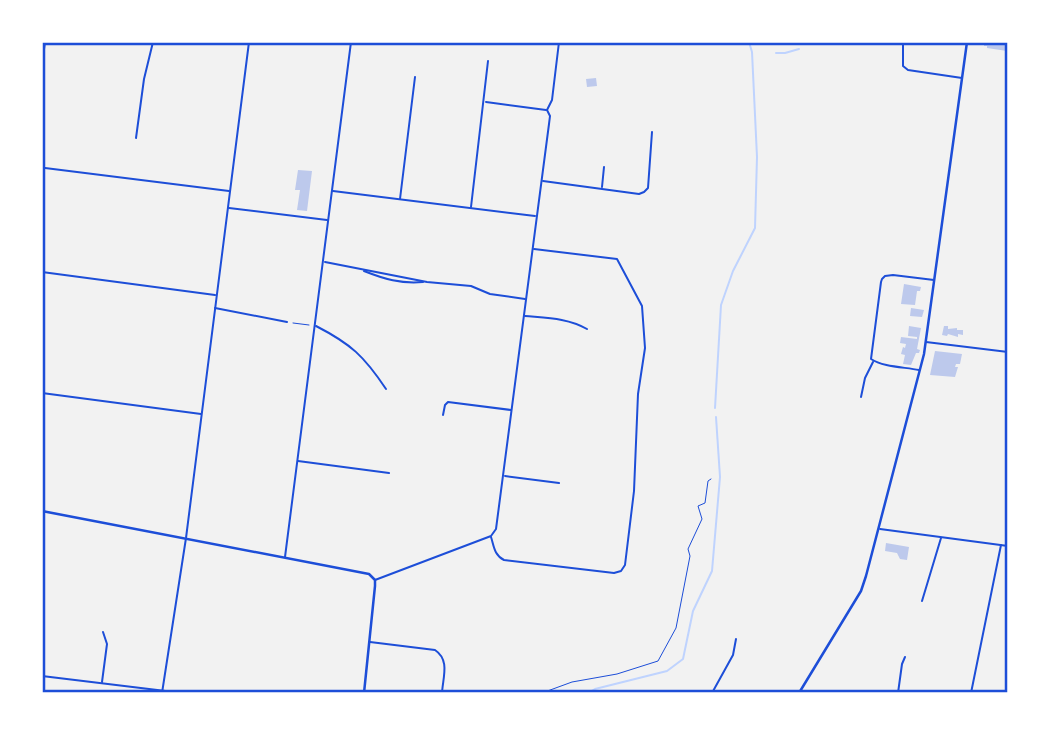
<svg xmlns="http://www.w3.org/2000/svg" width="1050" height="735" font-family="'PT Sans',sans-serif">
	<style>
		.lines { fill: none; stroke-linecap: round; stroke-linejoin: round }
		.stream { stroke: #bfd3fe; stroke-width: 2 }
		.building { fill: #bdc9ec }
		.path { stroke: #1d4ed8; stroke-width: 1 }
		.minor { stroke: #1d4ed8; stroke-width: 2 }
		.secondary { stroke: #1d4ed8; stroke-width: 2.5 }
		.neatline { fill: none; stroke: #1d4ed8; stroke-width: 2.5 }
	</style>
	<rect width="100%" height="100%" fill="#f2f2f2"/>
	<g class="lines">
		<g class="stream">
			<path d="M 776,53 L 785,53 L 799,49"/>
			<path d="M 715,408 L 721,305 L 733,271 L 755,228 L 757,157 L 752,52 L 749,42"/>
			<path d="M 588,693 L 595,689 L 667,671 L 683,659 L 693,611 L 712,571 L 720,477 L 716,417"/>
		</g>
	</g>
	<g class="building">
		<path d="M 984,42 L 1008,42 L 1007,51 L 987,48 L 987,46 L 984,46 Z"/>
		<path d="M 596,78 L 597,86 L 587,87 L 586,79 Z"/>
		<path d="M 298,170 L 312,171 L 307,211 L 297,210 L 300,190 L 295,190 Z"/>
		<path d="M 904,284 L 921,287 L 920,291 L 917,291 L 915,305 L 901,304 Z"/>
		<path d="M 911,308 L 924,310 L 922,317 L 910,316 Z"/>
		<path d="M 909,326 L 921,328 L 917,349 L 920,350 L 919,353 L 916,353 L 911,365 L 903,364 L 905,355 L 901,354 L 903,347 L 905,348 L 906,344 L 900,343 L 901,337 L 917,339 L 917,337 L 908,336 Z"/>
		<path d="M 944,326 L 948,326 L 948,329 L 957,328 L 957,330 L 963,330 L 963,335 L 958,334 L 958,337 L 948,334 L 947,336 L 942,335 Z"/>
		<path d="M 935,351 L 962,354 L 960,364 L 956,364 L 955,367 L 958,367 L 955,377 L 930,375 Z"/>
		<path d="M 886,543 L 909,547 L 907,560 L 900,559 L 897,553 L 885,551 Z"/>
	</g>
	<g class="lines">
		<g class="path">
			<path d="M 293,323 L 309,325"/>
			<path d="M 542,693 L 572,682 L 617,674 L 658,661 L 676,628 L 690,556 L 688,549 L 702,519 L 698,506 L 705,503 L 708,481 L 711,479"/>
		</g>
		<g class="minor">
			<path d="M 903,42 L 903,66 L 908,70 L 962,78"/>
			<path d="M 42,63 L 45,42"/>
			<path d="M 486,102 L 546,110"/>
			<path d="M 136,138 L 144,79 L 153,42"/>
			<path d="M 45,168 L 229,191"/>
			<path d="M 543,181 L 639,194 L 644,192 L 648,188 L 652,132"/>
			<path d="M 602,187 L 604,167"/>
			<path d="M 333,191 L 535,216"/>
			<path d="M 400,199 L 415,77"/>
			<path d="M 471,207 L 488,61"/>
			<path d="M 229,208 L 327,220"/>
			<path d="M 325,262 L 427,282 L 471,286 L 490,294 L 525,299"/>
			<path d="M 364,271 C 384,279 401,284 423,282"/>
			<path d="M 42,272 L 215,295"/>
			<path d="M 215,308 L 287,322"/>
			<path d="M 525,316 C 547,318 568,318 587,329"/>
			<path d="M 316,326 C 351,344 364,356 386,389"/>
			<path d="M 926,342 L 1008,352"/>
			<path d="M 919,370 C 904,367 883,367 871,359 L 881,282 L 882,279 L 885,276 L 893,275 L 934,280"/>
			<path d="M 42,393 L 201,414"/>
			<path d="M 861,397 L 865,378 L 873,362"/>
			<path d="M 443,415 L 445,405 L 448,402 L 511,410"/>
			<path d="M 298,461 L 389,473"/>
			<path d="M 505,476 L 559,483"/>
			<path d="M 880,529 L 1008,546"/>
			<path d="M 491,537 C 494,546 494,555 504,560 L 614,573 L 621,571 L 625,565 L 634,491 L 638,394 L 645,348 L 642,306 L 617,259 L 534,249"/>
			<path d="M 285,557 L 351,42"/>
			<path d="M 375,580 L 491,536 L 496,529 L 549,124 L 550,116 L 547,110 L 552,100 L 559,42"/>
			<path d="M 922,601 L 941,538"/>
			<path d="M 370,642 L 435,650 C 450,660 443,677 442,693"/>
			<path d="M 42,676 L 182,693"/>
			<path d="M 102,682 L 107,644 L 103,632"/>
			<path d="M 162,693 L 186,538 L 249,42"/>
			<path d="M 712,693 L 733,655 L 736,639"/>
			<path d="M 898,693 L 902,664 L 905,657"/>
			<path d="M 971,693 L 1001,545"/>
		</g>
		<g class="secondary">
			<path d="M 42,511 L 369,574 L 375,580 L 375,586 L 364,693"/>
			<path d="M 799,693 L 861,591 L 866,576 L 924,354 L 967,42"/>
		</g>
	</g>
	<rect width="1050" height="735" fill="none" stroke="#ffffff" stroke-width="88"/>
	<rect x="44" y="44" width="962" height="647" class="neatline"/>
</svg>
